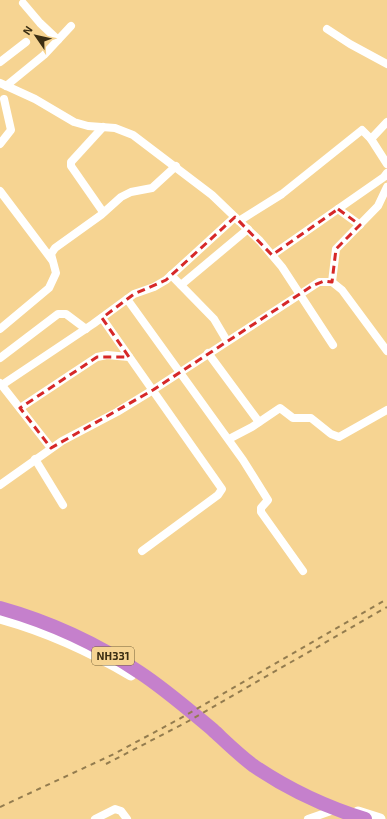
<svg xmlns="http://www.w3.org/2000/svg" width="387" height="819" font-family="'Exo 2',sans-serif">
	<style>
		.lines { fill: none; stroke-linecap: round; stroke-linejoin: round }
		.street { stroke: #fff; stroke-width: 8 }
		.secondary { stroke: #fff; stroke-width: 11 }
		.highway { stroke: #c580cc; stroke-width: 14 }
		.rail { stroke: #937c4f; stroke-width: 2; stroke-dasharray: 5 5; stroke-linecap: butt }
		.marked { fill: none; stroke: #d62828; stroke-width: 3; stroke-dasharray: 8 5; stroke-linejoin: round }
		.labels { text-anchor: middle; stroke-width: 3; stroke-linejoin: round; paint-order: stroke }
		.shield { fill: #f6d492; stroke: #736039; stroke-width: 1 }
		.shield-label { font-size: 11px; font-weight: bold; fill: #3b2e13 }
	</style>
	<rect width="100%" height="100%" fill="#f6d492"/>
	<g class="lines">
		<g class="street">
			<path d="M 23,3 L 40,23 L 58,40"/>
			<path d="M 327,29 L 350,44 L 387,64"/>
			<path d="M 0,62 L 26,42"/>
			<path d="M 0,83 L 35,99 L 74,122 L 88,126 L 115,128 L 133,135 L 212,195 L 260,241 L 282,267 L 333,345"/>
			<path d="M 6,86 L 44,55 L 71,26"/>
			<path d="M 103,127 L 71,162 L 71,166 L 103,212"/>
			<path d="M 371,139 L 387,122"/>
			<path d="M 0,144 L 11,130 L 4,99"/>
			<path d="M 0,191 L 52,260"/>
			<path d="M 338,209 L 360,225"/>
			<path d="M 239,221 L 282,194 L 362,130 L 371,139 L 387,164"/>
			<path d="M 272,255 L 384,177 L 387,173"/>
			<path d="M 171,275 L 214,319 L 227,341"/>
			<path d="M 332,282 L 336,249 L 378,206 L 387,187"/>
			<path d="M 181,285 L 248,229"/>
			<path d="M 127,299 L 243,460 L 268,500 L 261,508 L 261,512 L 303,571"/>
			<path d="M 102,318 L 222,489 L 218,495 L 142,551"/>
			<path d="M 0,329 L 49,288 L 56,273 L 51,254 L 55,248 L 101,215 L 121,197 L 131,192 L 152,188 L 176,166"/>
			<path d="M 208,353 L 259,422"/>
			<path d="M 0,358 L 58,314 L 66,314 L 86,329"/>
			<path d="M 0,383 L 51,448"/>
			<path d="M 2,385 L 93,324 L 134,294 L 154,287 L 166,280 L 235,217"/>
			<path d="M 20,408 L 97,357 L 107,355 L 129,357"/>
			<path d="M 229,439 L 252,427 L 280,408 L 293,418 L 311,418 L 331,434 L 339,437 L 387,410"/>
			<path d="M 35,459 L 63,505"/>
			<path d="M 0,485 L 62,441 L 117,412 L 153,390 L 319,282 L 332,282 L 342,290 L 387,351"/>
			<path d="M 95,819 L 115,809 L 121,811 L 127,819"/>
			<path d="M 308,819 L 331,811"/>
		</g>
		<g class="secondary">
			<path d="M 0,618 C 47,631 89,650 131,675"/>
			<path d="M 358,812 L 380,819"/>
		</g>
		<path class="highway" d="M 0,608 C 50,622 96,643 139,672 C 165,689 189,710 213,730 C 226,742 239,755 254,766 C 288,789 326,807 365,819"/>
		<g class="rail">
			<path d="M 106,764 L 185,723 L 387,607"/>
			<path d="M 0,807 L 114,754 L 179,719 L 387,599"/>
		</g>
	</g>
	<path class="marked" d="M 338,209 L 360,225 L 336,249 L 332,282 L 324,281 L 312,286 L 153,390 L 51,448 L 20,408 L 97,357 L 129,357 L 102,318 L 134,294 L 166,280 L 235,217 L 272,255 Z"/>
	<g class="labels">
		<rect class="shield" x="92" y="647" width="42" height="18" rx="3"/>
		<g class="shield-label">
			<text x="113" y="660">NH331</text>
		</g>
	</g>
	<g transform="translate(36 36) rotate(304)" stroke="#f6d492" stroke-width="3" paint-order="stroke">
	<path d="M0-3L7 15L0 10L-7 15Z" fill="#3b2e13"/>
	<text y="-6" font-size="11" font-weight="bold" text-anchor="middle" fill="#3b2e13">N</text>
	</g>
</svg>
